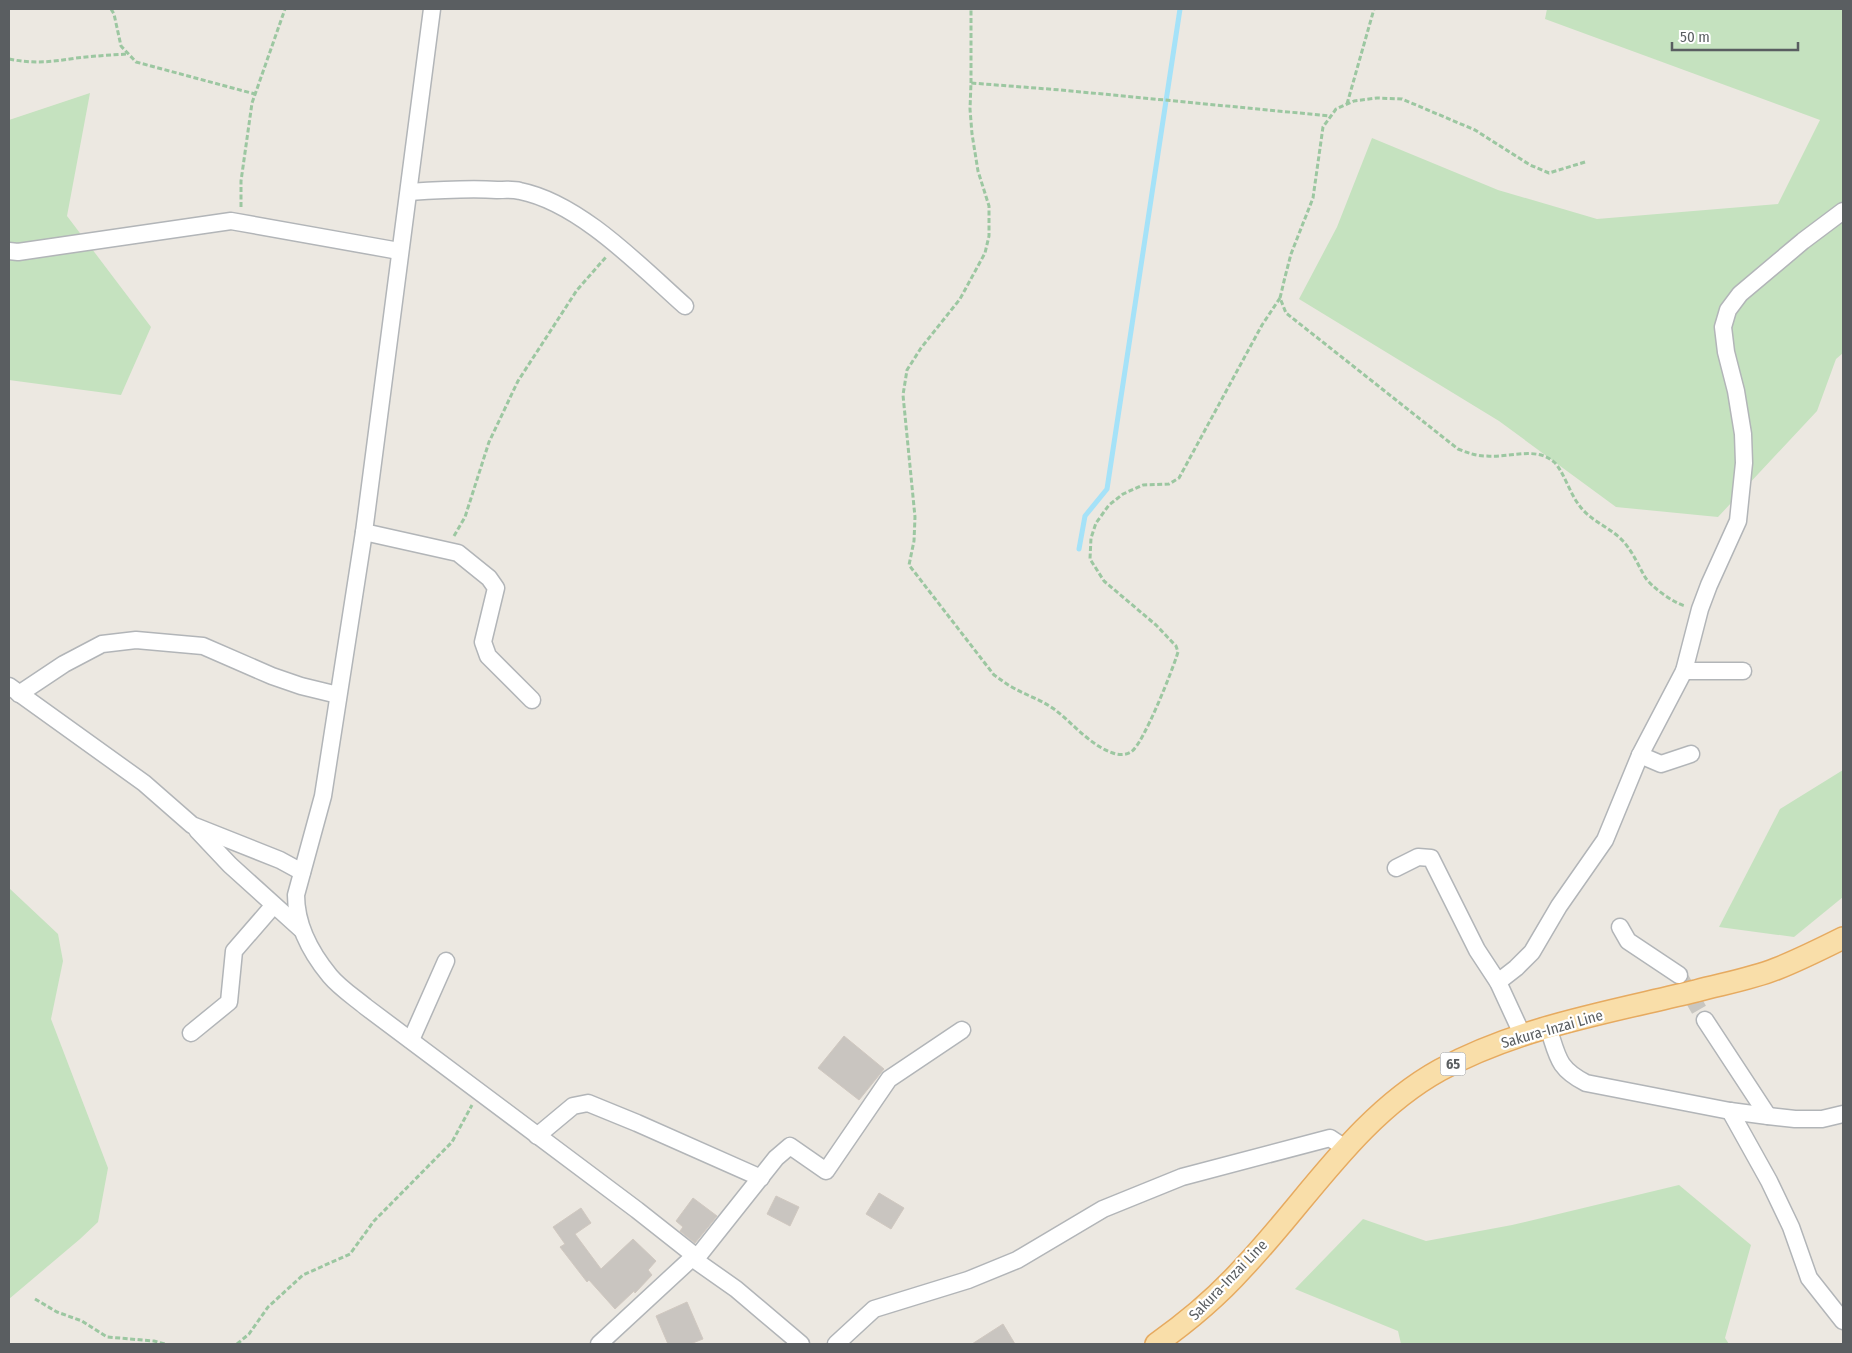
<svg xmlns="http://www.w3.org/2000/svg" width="1852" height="1353" font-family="'Fira Sans Condensed',sans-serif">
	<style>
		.green { fill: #c5e2bf }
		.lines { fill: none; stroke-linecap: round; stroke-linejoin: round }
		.stream { stroke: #a5e2f8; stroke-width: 5 }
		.building { fill: #c9c5c0; stroke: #d0c8c0 }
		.minor-tunnel { stroke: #c8c6c1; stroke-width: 16; stroke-dasharray: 16 8; stroke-linecap: butt }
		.minor-casing { stroke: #b2b5b8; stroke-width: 19 }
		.major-casing { stroke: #e6aa60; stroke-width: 24 }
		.path { stroke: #9cc7a1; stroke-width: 3; stroke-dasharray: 5 2.5; stroke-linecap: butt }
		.minor { stroke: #fff; stroke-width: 16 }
		.major { stroke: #f9dea9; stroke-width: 21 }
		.labels { text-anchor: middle; stroke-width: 4.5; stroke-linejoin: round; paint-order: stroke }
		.shield { fill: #fff; stroke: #8c8e90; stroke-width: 1 }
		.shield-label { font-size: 14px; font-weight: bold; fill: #5a5e61 }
		.street-label { font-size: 15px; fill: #5a5e61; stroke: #fff }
	</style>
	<rect width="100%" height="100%" fill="#ece8e1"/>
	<g class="green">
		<path d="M 1547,9 L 1843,9 L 1843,353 L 1836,359 L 1817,411 L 1718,517 L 1616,507 L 1499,421 L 1299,299 L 1337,227 L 1372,138 L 1498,190 L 1597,219 L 1778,204 L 1820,120 L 1545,19 Z"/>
		<path d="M 90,93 L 67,216 L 151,327 L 121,395 L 9,380 L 9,120 Z"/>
		<path d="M 1843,770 L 1843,897 L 1794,937 L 1719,927 L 1780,809 Z"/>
		<path d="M 9,888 L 58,934 L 63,961 L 51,1019 L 108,1168 L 98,1222 L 80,1239 L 9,1299 Z"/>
		<path d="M 1679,1185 L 1751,1245 L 1725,1338 L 1729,1344 L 1401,1344 L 1398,1331 L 1295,1289 L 1363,1219 L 1426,1241 L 1512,1225 Z"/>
	</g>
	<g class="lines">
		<path class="stream" d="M 1079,549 L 1085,516 L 1107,489 L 1180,9"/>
	</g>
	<g class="building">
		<path d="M 844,1036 L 884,1069 L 859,1100 L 818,1068 Z"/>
		<path d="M 879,1193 L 904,1208 L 891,1229 L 866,1214 Z"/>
		<path d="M 776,1196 L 799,1207 L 790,1226 L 767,1214 Z"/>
		<path d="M 693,1198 L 717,1216 L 695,1243 L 680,1231 L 683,1227 L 676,1221 Z"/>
		<path d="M 581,1208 L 591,1223 L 575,1234 L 601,1269 L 633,1239 L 656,1261 L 648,1270 L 652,1275 L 635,1293 L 634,1291 L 615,1309 L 589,1280 L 587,1282 L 560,1247 L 565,1244 L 553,1227 Z"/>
		<path d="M 687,1302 L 703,1339 L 690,1344 L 668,1344 L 656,1316 Z"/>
		<path d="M 1003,1324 L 1015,1344 L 972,1344 Z"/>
	</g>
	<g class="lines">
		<path class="minor-tunnel" d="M 1679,975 L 1705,1020"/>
		<g class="minor-casing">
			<g id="minor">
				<path d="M 432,9 L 364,532 L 323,796 L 296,895 C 296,926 311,953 330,976 C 340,988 354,997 366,1007 L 637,1210 L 694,1255 L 692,1258"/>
				<path d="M 409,192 C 438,190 467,188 497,190 C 504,190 512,189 520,191 C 580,203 640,266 685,306"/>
				<path d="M 9,251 L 18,252 L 231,221 L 399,251"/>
				<path d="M 364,532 L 458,553 L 489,578 L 496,588 L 483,642 L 488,656 L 532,700"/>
				<path d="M 1684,671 L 1743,671"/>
				<path d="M 9,686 L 144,783 L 192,825 L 280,860 L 302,872"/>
				<path d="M 19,694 L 64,664 L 102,644 L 136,640 L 203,646 L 272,676 L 301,686 L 338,695"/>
				<path d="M 1640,755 L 1661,764 L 1691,754"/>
				<path d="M 197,830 L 230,865 L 302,930"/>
				<path d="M 1396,868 L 1418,857 L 1431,858 L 1477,950 L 1498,982 L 1522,1034"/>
				<path d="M 1620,927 L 1628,941 L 1679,975"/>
				<path d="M 1498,982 L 1516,968 L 1532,952 L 1559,906 L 1605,840 L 1640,755 L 1684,671 L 1700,609 L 1709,585 L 1738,521 L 1744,463 L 1743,434 L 1736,391 L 1726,352 L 1723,327 L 1728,310 L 1740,294 L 1803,241 L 1843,211"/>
				<path d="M 1705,1020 L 1768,1116"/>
				<path d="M 1548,1027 C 1558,1057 1557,1068 1586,1083 L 1730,1111 L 1768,1116 L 1795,1119 L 1822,1119 L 1843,1114"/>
				<path d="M 191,1033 L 229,1002 L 234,951 L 273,906"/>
				<path d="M 411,1040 L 446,961"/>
				<path d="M 1730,1111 L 1769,1181 L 1791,1227 L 1809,1278 L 1843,1321"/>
				<path d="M 537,1136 L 573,1106 L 588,1103 L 637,1123 L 761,1178"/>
				<path d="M 695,1260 L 776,1158 L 790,1146 L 826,1171 L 889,1079 L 962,1030"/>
				<path d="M 599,1344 L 692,1258 L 736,1289 L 801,1344"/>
				<path d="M 836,1344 L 874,1309 L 968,1280 L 1017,1260 L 1103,1209 L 1182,1177 L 1330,1138 L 1345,1148"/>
			</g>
		</g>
		<g class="major-casing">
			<path id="major" d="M 1156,1344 C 1187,1322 1217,1297 1243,1268 C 1307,1201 1357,1116 1440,1070 C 1519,1027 1610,1012 1696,991 C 1722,984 1751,979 1776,969 C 1799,960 1821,949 1843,938"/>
		</g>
		<g class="path">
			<path d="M 111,9 L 114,14 L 121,46 L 136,62 L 255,94"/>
			<path d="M 9,59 C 33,64 52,62 76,58 C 93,56 111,55 128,54"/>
			<path d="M 971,83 L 971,9"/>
			<path d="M 1347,104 L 1374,9"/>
			<path d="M 1585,162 L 1549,173 L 1530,165 L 1475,130 L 1402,99 L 1377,98 L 1354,101 L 1336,109 L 1323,127 L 1313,198 L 1291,254 L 1285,277 L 1280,298 L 1286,313 L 1458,449 C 1468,453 1476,456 1487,456 C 1509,458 1536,446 1554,462 C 1563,470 1570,494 1579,505 C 1590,521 1610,527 1623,541 C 1633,552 1638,565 1645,577 C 1651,587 1674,603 1685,606"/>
			<path d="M 241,207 L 241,181 L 252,103 L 285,9"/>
			<path d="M 1280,298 L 1262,325 L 1179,478 L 1169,484 L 1143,485 L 1123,494 L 1109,505 L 1096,523 L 1091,538 L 1090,559 L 1104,581 L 1156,625 L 1176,646 L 1178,652 C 1173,669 1143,745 1131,752 C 1126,755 1121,755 1116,754 C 1091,747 1074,724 1054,709 C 1040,699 1025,695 1010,686 C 1005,683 1000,679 994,675 L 909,565 L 914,541 L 915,517 L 903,395 L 907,370 L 921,348 L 960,299 L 985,253 L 989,236 L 989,206 L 978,171 L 972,134 L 970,109 L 971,83 L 1061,90 L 1330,116"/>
			<path d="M 454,536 L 465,517 L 489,442 L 518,381 L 577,290 L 606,257"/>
			<path d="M 35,1299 L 57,1312 L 82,1321 L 107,1337 L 154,1341 L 165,1344"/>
			<path d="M 237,1344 L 249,1334 L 268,1307 L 303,1275 L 350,1254 L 374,1221 L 452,1142 L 472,1105"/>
		</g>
		<use href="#minor" class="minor"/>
		<use href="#major" class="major"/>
	</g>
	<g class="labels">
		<rect class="shield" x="1440.5" y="1052.5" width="25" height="23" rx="4"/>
		<g class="shield-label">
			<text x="1453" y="1069">65</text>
		</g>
		<g class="street-label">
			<text transform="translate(1552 1029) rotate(-16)" y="5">Sakura-Inzai Line</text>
			<text transform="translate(1228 1280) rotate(-46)" y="5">Sakura-Inzai Line</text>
		</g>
	</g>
	<rect width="1852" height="1353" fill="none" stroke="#5a5e61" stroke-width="20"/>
	<path d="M1672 42v8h126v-8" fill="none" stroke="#5a5e61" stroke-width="2.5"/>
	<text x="1680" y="42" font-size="15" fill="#5a5e61" stroke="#ffffff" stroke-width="4" paint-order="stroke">50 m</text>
</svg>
